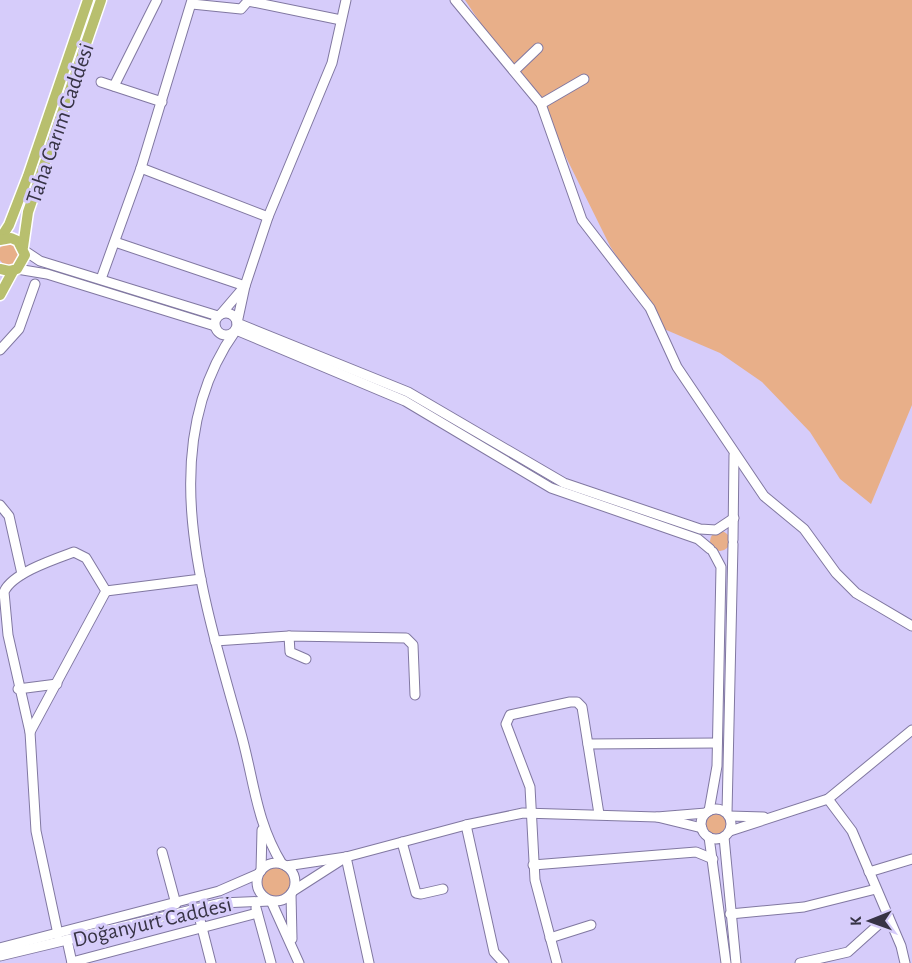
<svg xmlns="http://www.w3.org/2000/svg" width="912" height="963" font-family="'Alegreya Sans',sans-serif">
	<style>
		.green { fill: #e8af89 }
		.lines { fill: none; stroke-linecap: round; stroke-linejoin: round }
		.minor-casing { stroke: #8178a1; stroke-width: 11 }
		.major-casing { stroke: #fff; stroke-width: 13 }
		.minor { stroke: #fff; stroke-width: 9 }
		.major { stroke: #b8bf6e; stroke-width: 10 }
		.labels { text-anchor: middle; stroke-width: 6; stroke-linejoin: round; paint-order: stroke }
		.street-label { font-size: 22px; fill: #373345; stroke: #d6ccfa }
	</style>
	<rect width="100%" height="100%" fill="#d6ccfa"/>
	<g class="green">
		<path d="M 465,0 L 912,0 L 912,405 L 871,504 L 840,479 L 810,432 L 762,382 L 720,353 L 664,329 L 610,246 L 554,133 Z"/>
		<circle cx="9" cy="254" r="11"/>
		<circle cx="720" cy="541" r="10"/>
		<circle cx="716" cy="824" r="10"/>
		<circle cx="276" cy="882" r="16"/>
	</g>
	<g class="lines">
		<g class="minor-casing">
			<g id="minor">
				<path d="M 346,0 L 332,63 L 268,217 L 245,286 L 237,323 L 408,392 L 564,483 L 700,529 L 716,530 L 734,518"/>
				<path d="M 455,0 L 541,104 L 582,220 L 650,308 L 677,367 L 764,496 L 804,529 L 836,573 L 856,593 L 912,626"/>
				<path d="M 192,4 L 241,9 L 248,1 L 341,20"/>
				<path d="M 514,71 L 538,48"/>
				<path d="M 101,82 L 162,102"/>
				<path d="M 114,86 L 157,0"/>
				<path d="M 541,104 L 584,79"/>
				<path d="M 141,168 L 268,217"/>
				<path d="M 115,242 L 245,286 L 221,314"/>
				<path d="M 25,251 L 40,261 L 218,316"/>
				<path d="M 17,269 L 47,274 L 215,326"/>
				<path d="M 101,279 L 141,168 L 192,0"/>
				<circle cx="226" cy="324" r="11"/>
				<path d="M 0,350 L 19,329 L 35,284"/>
				<path d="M 0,505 L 9,516 L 22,574"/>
				<path d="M 733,540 L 734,455"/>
				<path d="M 106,591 L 201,579"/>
				<path d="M 289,636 L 290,652 L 306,659"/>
				<path d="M 215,641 L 289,636 L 406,638 L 413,645 L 415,695"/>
				<path d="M 18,689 L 57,684"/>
				<path d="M 30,732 L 106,591"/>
				<path d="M 588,744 L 717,743"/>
				<path d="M 828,799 L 852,831 L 901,946 L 905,963"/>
				<circle cx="716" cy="824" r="15"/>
				<path d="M 709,811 L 717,766 L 721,567 L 713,552"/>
				<path d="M 727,813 L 733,544"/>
				<path d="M 729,816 L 764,817"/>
				<path d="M 657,817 L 702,828"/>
				<path d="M 466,825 L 494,952 L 504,963"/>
				<path d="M 730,831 L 828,799 L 912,730"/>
				<path d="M 709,837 L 726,963"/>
				<path d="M 724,837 L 736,963"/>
				<path d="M 402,842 L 416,893 L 421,894 L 443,889"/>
				<path d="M 162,852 L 176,904"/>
				<path d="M 346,857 L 369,963"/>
				<circle cx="276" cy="882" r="19"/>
				<path d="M 282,864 C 255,820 254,778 240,730 C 205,604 151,448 236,330 L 405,401 L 551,488 L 698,539 L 710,549"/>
				<path d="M 533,865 L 696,852 L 713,859"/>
				<path d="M 286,866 L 346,857 L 466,825 L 523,813 L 657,817 L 706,813"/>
				<path d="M 261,871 L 262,830"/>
				<path d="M 869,872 L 912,859"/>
				<path d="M 293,891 L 346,857"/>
				<path d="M 291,894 L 292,939"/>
				<path d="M 271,901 L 299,963"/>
				<path d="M 197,908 L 211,963"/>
				<path d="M 256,908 L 271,963"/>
				<path d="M 730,914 L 804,907 L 876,889"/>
				<path d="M 58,934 L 36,831 L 30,732 L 8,635 L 4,592 C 12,573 55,559 74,552 L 86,558 L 106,591"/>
				<path d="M 550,938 L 591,925"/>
				<path d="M 67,940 L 72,963"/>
				<path d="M 0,948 L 219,891 L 258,874"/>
				<path d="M 0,956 L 221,903 L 270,901"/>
				<path d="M 72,962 L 257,913"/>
				<path d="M 557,963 L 535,880 L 530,787 L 506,724 L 510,715 L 570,702 L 577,702 L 582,707 L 599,814"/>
				<path d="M 800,963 L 848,952 L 888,916"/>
			</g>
		</g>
		<g class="major-casing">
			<g id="major">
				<path d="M 0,239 L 9,225 L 28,176 L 88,0"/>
				<path d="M 0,240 L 11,238 L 18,241 L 25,255 L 17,269 L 9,271 L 0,269"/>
				<path d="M 23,247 L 28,212 L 101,0"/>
				<path d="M 0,295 L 13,271"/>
			</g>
		</g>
		<use href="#minor" class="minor"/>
		<use href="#major" class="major"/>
	</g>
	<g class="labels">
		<g class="street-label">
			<text transform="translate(59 123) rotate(-71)" y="8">Taha Carım Caddesi</text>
			<text transform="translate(152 921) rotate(-13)" y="8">Doğanyurt Caddesi</text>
		</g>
	</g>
	<g transform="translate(870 921) rotate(269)" stroke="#d6ccfa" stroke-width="4.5" paint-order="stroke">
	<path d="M0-4.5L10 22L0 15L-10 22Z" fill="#373345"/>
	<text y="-9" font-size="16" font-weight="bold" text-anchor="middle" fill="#373345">K</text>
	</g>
</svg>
